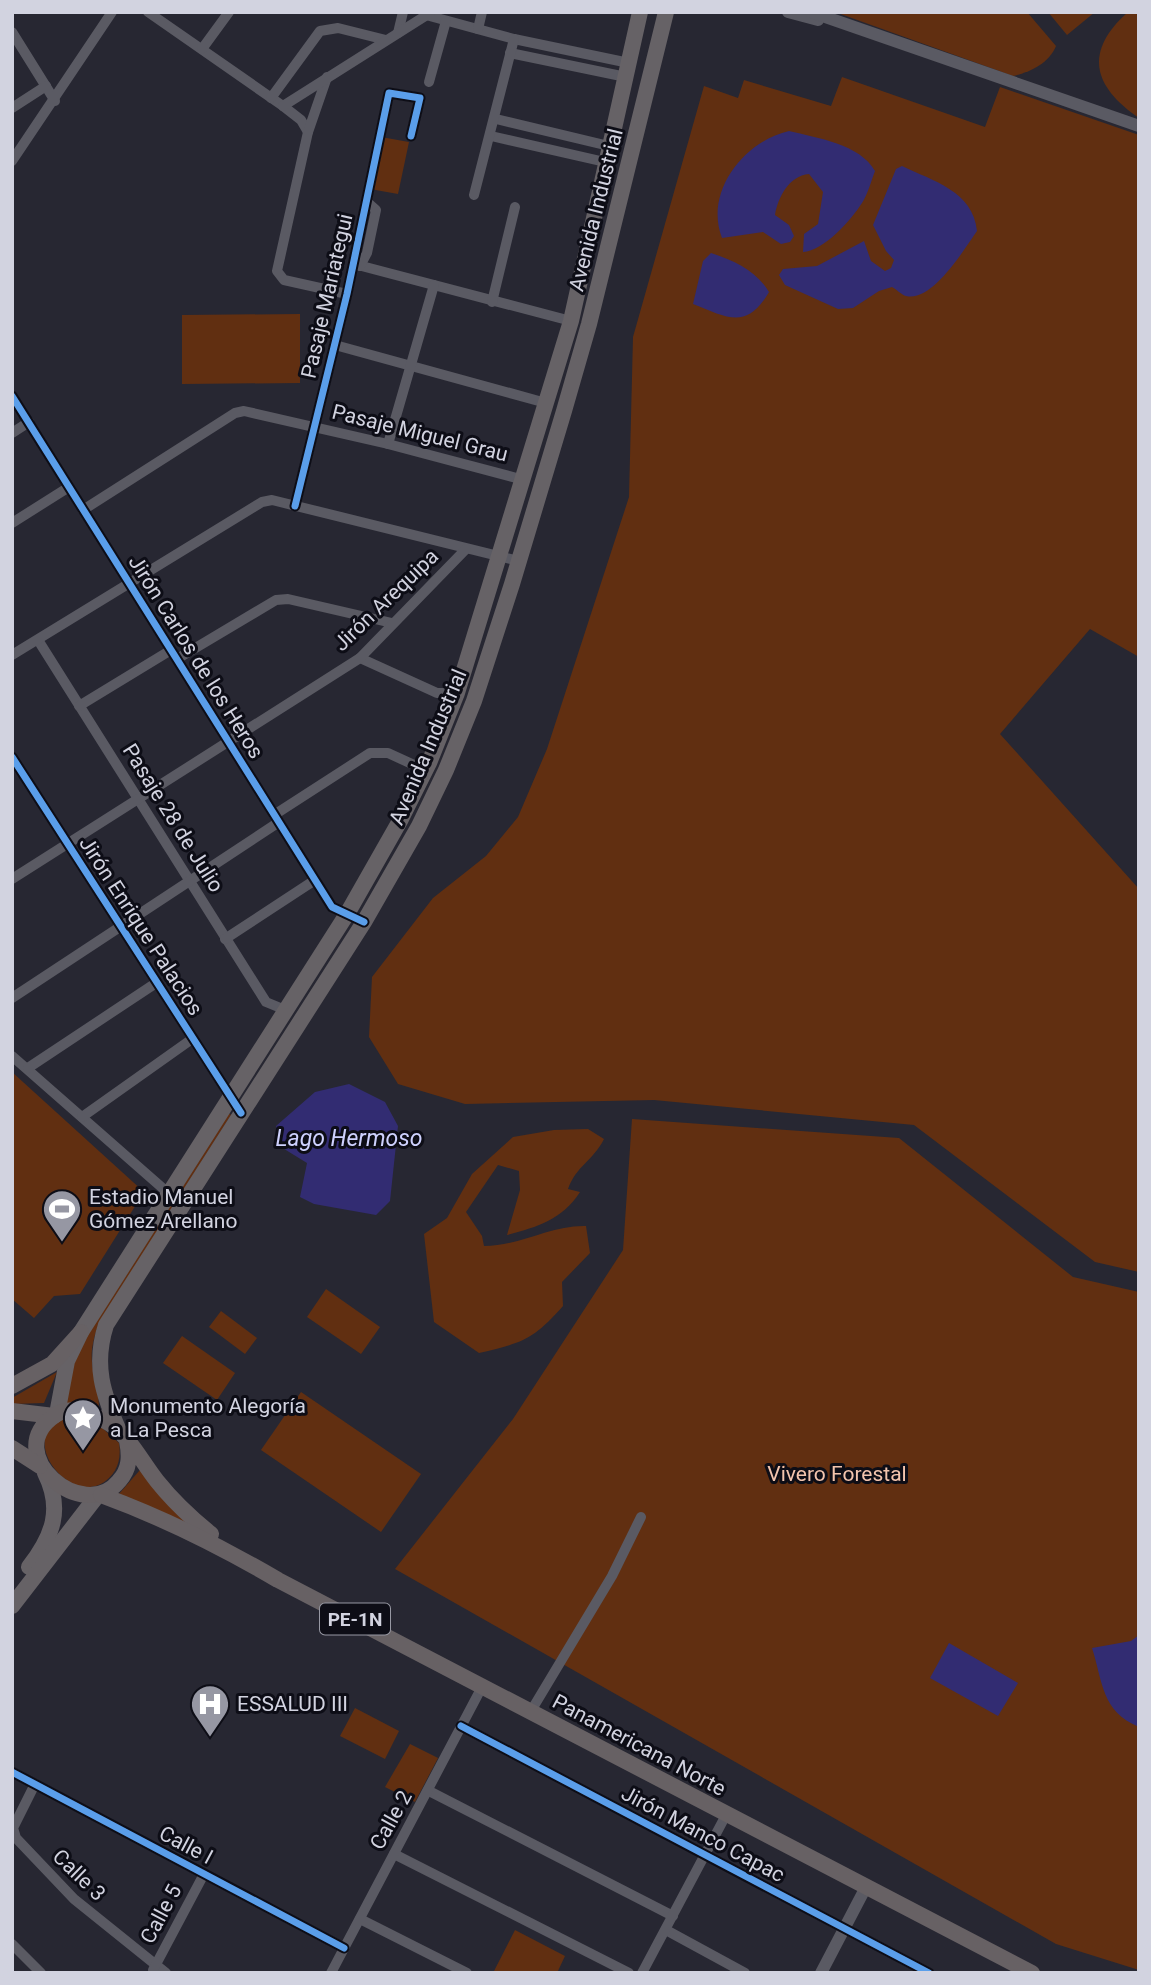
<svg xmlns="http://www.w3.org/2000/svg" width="1151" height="1985" font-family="Roboto,sans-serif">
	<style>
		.green { fill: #612f11 }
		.water { fill: #322c72 }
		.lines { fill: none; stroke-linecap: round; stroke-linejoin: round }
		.minor { stroke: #5a5a63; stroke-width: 10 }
		.tertiary { stroke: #5a5a63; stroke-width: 12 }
		.primary { stroke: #666266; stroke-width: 16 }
		.trunk { stroke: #676164; stroke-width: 16 }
		.cycleway-casing { stroke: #0d0d16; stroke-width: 11 }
		.cycleway { stroke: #5a9eea; stroke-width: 7 }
		.labels { text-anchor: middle; stroke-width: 6; stroke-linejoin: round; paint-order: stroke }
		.shield { fill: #0d0d16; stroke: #9798a3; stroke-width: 2 }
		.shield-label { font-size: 19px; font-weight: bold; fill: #d2d3e0 }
		.street-label { font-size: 21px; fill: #d2d3e0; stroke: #0d0d16 }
		.poi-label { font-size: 21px; fill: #d2d3e0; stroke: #0d0d16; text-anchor: start }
		.park-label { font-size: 21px; fill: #f3c4ad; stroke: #0d0d16 }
		.water-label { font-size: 23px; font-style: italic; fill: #ced1fe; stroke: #0d0d16 }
	</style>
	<rect width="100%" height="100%" fill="#272732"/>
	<g class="green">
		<path d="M 835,12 L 1027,12 L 1056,46 C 1049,63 1031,72 1013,76 Z"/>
		<path d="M 1048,12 L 1095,12 L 1067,35 Z"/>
		<path d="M 1128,12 L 1139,12 L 1139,118 C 1092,86 1084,51 1128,12 Z"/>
		<path d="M 842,77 L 985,127 L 1000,87 L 1139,135 L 1139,657 L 1090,629 L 1000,734 L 1139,889 L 1139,1272 L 1095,1262 L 914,1125 L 654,1100 L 465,1104 L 398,1084 L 369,1037 L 372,977 L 433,898 L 486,856 L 518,817 L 547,749 L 629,497 L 633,337 L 704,86 L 738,98 L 744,80 L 831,106 Z"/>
		<path d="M 381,137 L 409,142 L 398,194 L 370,189 Z"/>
		<path d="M 300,314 L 300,383 L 182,384 L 182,315 Z"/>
		<path d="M 12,1072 L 144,1192 L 80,1294 L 54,1296 L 34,1318 L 12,1299 Z"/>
		<path d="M 227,1112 L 231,1115 L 99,1323 C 83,1366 98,1369 99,1407 L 83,1402 L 62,1404 L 63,1390 L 85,1331 Z"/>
		<path d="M 632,1119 L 899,1138 L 1073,1277 L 1139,1292 L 1139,1970 L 1056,1944 L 395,1569 L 513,1419 L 623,1250 Z"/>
		<path d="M 588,1129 L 604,1139 C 593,1161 576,1166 568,1189 L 580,1192 C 562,1220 537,1227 507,1235 L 520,1190 L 519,1171 L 498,1165 L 466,1212 L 482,1236 L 484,1246 C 521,1246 550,1225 586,1226 L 590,1253 L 562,1282 L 563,1306 C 533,1340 522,1343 479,1353 L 434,1322 L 424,1234 L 447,1218 L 472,1174 L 513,1137 L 554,1130 Z"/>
		<path d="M 326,1289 L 380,1327 L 361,1354 L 307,1317 Z"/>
		<path d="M 221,1311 L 257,1338 L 245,1354 L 209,1327 Z"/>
		<path d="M 182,1336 L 235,1373 L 217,1400 L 163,1363 Z"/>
		<path d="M 57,1372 L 44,1403 L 12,1404 L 12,1398 Z"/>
		<path d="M 301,1392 L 421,1474 L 381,1532 L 261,1450 Z"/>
		<path d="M 76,1417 L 100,1426 L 119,1443 C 121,1456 119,1468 109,1478 C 69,1516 6,1423 76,1417 Z"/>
		<path d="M 140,1470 L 197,1530 L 118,1495 Z"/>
		<path d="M 355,1708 L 399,1731 L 385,1759 L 340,1736 Z"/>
		<path d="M 410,1744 L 438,1758 L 415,1802 L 385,1787 Z"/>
		<path d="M 515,1930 L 565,1956 L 557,1973 L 493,1973 Z"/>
	</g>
	<g class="water">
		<path d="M 789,131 C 817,138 860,144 875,171 C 871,181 868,194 862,203 C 851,220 824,251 803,252 L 804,234 L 818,224 L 823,192 L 809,174 C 789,176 778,197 775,215 L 789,225 L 794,236 L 790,242 L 781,244 L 763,232 L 722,238 C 704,192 744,141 789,131 Z"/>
		<path d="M 902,166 C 933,181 973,191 977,231 C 965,248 932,303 906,296 C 902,295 896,289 892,287 L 879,291 L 853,308 L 838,309 L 785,285 L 779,275 L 783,269 L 817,266 L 864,241 L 871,261 L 885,271 L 891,268 L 894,260 L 886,251 L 873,225 L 896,169 Z"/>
		<path d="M 711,253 C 733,260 757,271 769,292 C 747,330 728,318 693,304 L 703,261 Z"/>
		<path d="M 349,1084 L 385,1102 L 398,1126 L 390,1201 L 376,1215 L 314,1204 L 300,1197 L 307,1163 L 281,1147 L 276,1126 L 315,1092 Z"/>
		<path d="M 1139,1635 L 1139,1727 C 1101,1711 1103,1682 1092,1648 L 1131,1641 Z"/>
		<path d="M 949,1643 L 1018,1683 L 998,1716 L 930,1678 Z"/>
	</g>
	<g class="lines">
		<g class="minor">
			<path d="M 148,12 L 283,106 L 301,120 L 308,132"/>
			<path d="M 426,15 L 514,39 L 629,63"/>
			<path d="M 478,29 L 482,12"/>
			<path d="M 12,32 L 55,101"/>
			<path d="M 398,33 L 403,12"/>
			<path d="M 202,49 L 229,12"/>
			<path d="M 510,53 L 626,77"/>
			<path d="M 327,77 L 308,132 L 277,271 L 284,280 L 347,294"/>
			<path d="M 429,82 L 446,21"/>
			<path d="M 271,98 L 320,31 L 338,28 L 386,40"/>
			<path d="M 283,106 L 430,13"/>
			<path d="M 12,108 L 46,86"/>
			<path d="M 496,119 L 609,146"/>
			<path d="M 491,136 L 605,162"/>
			<path d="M 12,161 L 112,12"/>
			<path d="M 474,195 L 514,39"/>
			<path d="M 354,264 L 571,321"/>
			<path d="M 360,266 L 367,253 L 376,210 L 367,202"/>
			<path d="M 492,302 L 515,207"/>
			<path d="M 335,345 L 546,403"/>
			<path d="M 12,396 L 332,907 L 364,922"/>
			<path d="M 12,433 L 29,422"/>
			<path d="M 388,444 L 434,285"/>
			<path d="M 295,506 L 347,294 L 389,93 L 420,98 L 411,136"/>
			<path d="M 83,510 L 235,413 L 244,411 L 388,444 L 524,480"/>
			<path d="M 12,523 L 69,487"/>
			<path d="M 38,640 L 266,1002 L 283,1009"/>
			<path d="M 12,655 L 262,502 L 272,500 L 519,561"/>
			<path d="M 360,658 L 437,693 L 457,693"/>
			<path d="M 177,659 L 276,600 L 288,599 L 392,623"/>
			<path d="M 79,706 L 171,650"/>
			<path d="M 12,757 L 233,1101"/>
			<path d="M 274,815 L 370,753 L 388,753 L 425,770"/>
			<path d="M 12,879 L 360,658 L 466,549"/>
			<path d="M 225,939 L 315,880"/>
			<path d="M 12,998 L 279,822"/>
			<path d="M 12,1056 L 167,1192"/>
			<path d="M 28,1068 L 156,983"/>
			<path d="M 82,1117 L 192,1039"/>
			<path d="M 531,1711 L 612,1576 L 641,1517"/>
			<path d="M 461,1726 L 929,1973"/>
			<path d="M 12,1772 L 344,1948"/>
			<path d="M 35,1784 L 13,1828 L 16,1838 L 74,1899 L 166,1973"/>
			<path d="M 429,1791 L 673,1916"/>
			<path d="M 394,1854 L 629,1973"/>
			<path d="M 360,1919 L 467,1973"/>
			<path d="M 666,1930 L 745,1973"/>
			<path d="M 12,1944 L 41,1973"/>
			<path d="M 153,1970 L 204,1874"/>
			<path d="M 331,1973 L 483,1685"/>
			<path d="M 642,1973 L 726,1815"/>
		</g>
		<g class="tertiary">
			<path d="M 788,12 L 818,20"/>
			<path d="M 811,12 L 1139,126"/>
			<path d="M 821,1973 L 866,1887"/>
		</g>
		<g class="primary">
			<path d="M 57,1414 L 67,1361 L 81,1332 L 347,914 L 401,819 L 429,763 L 457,693 L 571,321 L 640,12"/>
			<path d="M 119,1431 C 103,1394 93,1365 106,1325 L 364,922 L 419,826 L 446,770 L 474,701 L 512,584 L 564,411 L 589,324 L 666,12"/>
			<path d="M 29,1567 C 53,1536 63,1509 45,1473"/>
			<path d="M 12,1606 L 97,1496"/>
		</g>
		<g class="trunk">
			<path d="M 12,1386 L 52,1364 L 81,1332"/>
			<path d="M 12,1411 L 54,1416"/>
			<path d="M 127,1441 C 130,1456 130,1469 119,1481 C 83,1525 0,1454 54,1416 C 69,1405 91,1412 105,1421 C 128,1433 141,1461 157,1481 C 173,1501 191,1518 211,1534"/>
			<path d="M 12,1448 L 40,1466"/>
			<path d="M 101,1495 C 164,1518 220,1546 278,1580 L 1032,1973"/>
		</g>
		<g class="cycleway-casing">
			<g id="cycleway">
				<path d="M 12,396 L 332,907 L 364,922"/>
				<path d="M 295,506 L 347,294 L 389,93 L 420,98 L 411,136"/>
				<path d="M 12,757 L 241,1113"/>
				<path d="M 461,1726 L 929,1973"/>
				<path d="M 12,1772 L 344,1948"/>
			</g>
		</g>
		<use href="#cycleway" class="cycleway"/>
	</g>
	<defs>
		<g id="stadium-pin" transform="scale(2.0125)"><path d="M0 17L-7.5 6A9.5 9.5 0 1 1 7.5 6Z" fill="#9697a3" stroke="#0d0d16"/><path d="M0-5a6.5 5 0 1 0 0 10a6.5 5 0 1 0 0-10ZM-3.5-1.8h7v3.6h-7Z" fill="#fff"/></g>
		<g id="sight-pin" transform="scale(2.0125)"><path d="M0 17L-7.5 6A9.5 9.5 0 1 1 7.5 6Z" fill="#9697a3" stroke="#0d0d16"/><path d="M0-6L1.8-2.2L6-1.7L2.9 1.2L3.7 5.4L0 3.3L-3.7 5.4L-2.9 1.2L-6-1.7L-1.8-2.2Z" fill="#fff"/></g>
		<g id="hospital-pin" transform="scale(2.0125)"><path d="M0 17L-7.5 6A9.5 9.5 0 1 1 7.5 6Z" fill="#9697a3" stroke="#0d0d16"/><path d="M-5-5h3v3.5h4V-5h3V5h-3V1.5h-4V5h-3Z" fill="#fff"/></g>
	</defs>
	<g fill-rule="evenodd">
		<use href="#stadium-pin" x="62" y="1209"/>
		<use href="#sight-pin" x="83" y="1418"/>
		<use href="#hospital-pin" x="210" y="1704"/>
	</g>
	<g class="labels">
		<rect class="shield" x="320" y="1603.5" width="70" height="31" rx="5"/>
		<g class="shield-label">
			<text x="355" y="1626">PE-1N</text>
		</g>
		<g class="street-label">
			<text transform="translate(596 210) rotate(-76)" y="7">Avenida Industrial</text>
			<text transform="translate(327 296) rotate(-77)" y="7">Pasaje Mariategui</text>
			<text transform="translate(420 433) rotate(14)" y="7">Pasaje Miguel Grau</text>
			<text transform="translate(386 600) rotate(-44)" y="7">Jirón Arequipa</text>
			<text transform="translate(196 657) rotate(58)" y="7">Jirón Carlos de los Heros</text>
			<text transform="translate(428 747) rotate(-67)" y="7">Avenida Industrial</text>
			<text transform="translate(173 818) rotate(58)" y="7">Pasaje 28 de Julio</text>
			<text transform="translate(141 926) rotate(57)" y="7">Jirón Enrique Palacios</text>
			<text transform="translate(639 1745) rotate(28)" y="7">Panamericana Norte</text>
			<text transform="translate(391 1820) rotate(-61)" y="7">Calle 2</text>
			<text transform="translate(703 1834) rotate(28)" y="7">Jirón Manco Capac</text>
			<text transform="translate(186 1845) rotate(28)" y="7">Calle I</text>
			<text transform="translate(79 1875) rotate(44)" y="7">Calle 3</text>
			<text transform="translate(161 1914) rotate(-62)" y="7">Calle 5</text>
		</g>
		<g class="poi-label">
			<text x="89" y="1204">Estadio Manuel<tspan x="89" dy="24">Gómez Arellano</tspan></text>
			<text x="110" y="1413">Monumento Alegoría<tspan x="110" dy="24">a La Pesca</tspan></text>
			<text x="237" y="1711">ESSALUD III</text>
		</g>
		<g class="park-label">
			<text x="837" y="1481">Vivero Forestal</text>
		</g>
		<g class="water-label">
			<text x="349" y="1146">Lago Hermoso</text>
		</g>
	</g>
	<rect width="1151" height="1985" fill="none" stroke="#d2d3e0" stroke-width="28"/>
</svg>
